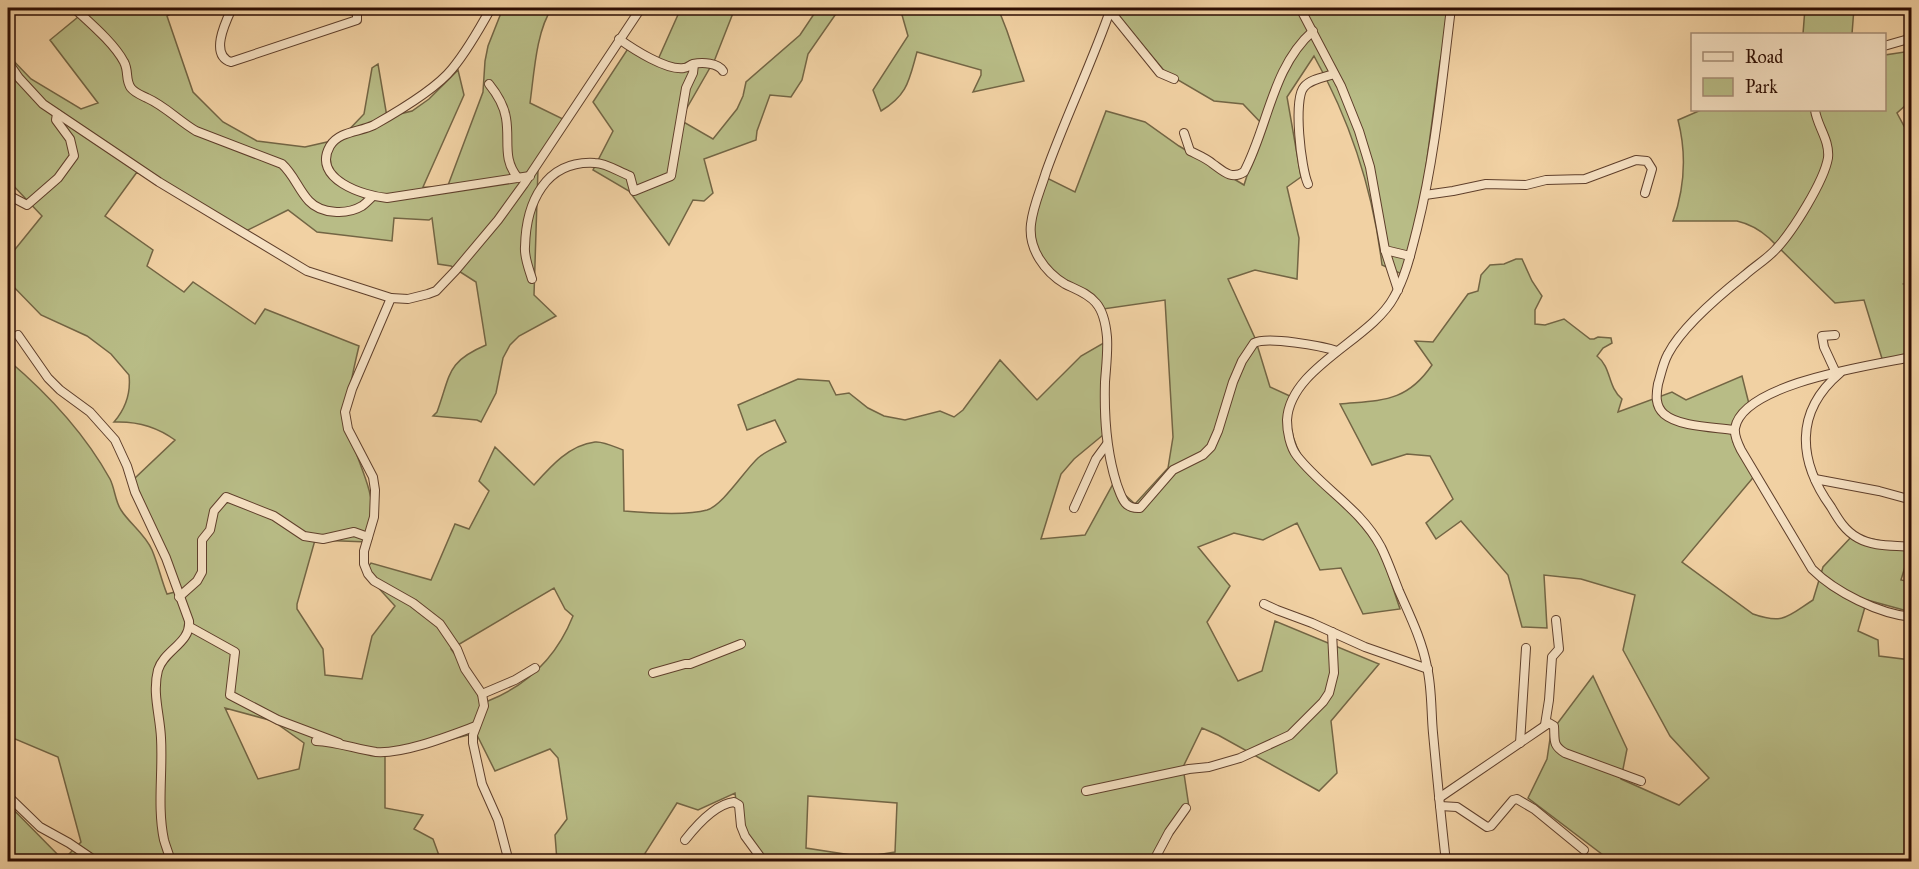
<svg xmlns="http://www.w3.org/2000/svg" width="1919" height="869" font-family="'IM FELL Great Primer',serif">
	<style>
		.green { fill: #b8bc86; stroke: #736544; stroke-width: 1.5; fill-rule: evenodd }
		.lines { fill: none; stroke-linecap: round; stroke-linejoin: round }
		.minor-casing { stroke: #5f3f2b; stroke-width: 10 }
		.minor { stroke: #f6e1c3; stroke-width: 8 }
	</style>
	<rect width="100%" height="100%" fill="#f1d1a3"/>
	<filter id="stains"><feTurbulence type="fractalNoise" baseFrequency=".00333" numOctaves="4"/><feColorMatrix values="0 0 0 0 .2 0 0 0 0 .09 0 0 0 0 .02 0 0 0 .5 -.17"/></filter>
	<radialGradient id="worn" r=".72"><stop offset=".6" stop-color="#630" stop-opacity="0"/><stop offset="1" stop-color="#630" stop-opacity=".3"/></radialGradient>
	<g class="green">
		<path d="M 89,8 L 180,8 L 167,16 L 193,92 L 223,122 L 257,141 L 305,147 L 340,139 L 364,114 L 372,68 L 378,64 L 387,117 L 412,111 L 429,99 L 458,70 L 464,95 L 423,187 L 447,188 L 483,92 L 485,61 L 488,46 L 503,8 L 552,8 C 536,31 534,75 530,103 L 565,120 L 538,169 L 534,295 L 556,316 L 519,336 L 510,345 L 503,358 L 496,393 L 481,422 L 477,420 L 433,416 L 437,412 C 451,374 446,362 486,345 L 476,282 L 451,266 L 438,264 L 432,218 L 429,220 L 394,218 L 392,241 L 317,232 L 288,210 L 246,231 L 137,172 L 105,216 L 153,250 L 147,266 L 184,292 L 193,282 L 255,324 L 265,309 L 359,346 C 355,363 345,404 347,420 C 352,454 374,485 373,519 C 372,527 370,535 368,542 L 315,540 L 297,604 L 297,609 L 323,649 L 325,675 L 362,679 L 372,636 L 395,606 L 364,572 L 371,563 L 431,580 L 455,524 L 469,529 L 489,491 L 479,481 L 495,447 L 534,485 C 550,467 569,445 595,442 C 603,441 615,447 623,450 L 624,511 C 647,513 686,516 707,510 C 723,505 744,471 758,458 C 766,451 777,447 786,442 L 775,420 L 747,430 L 738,405 L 798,379 L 829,381 L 836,395 L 849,393 L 868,408 L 884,416 L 905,420 L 940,411 L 954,417 L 963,410 L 1000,360 L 1037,400 L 1081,356 L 1107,341 L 1103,435 L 1074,459 L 1061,474 L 1041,539 L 1085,535 L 1113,484 L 1135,504 L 1168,468 L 1173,437 L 1165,300 L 1103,309 L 1045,267 L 1031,231 L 1047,178 L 1075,192 L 1106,111 L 1145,122 L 1179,146 L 1244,185 L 1263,125 L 1243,104 L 1214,101 L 1166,73 L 1115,12 L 1116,8 L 1449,8 L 1449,27 L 1440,62 L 1421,204 L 1406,276 L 1382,265 C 1373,191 1351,122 1314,56 L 1287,97 L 1301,177 L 1287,187 L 1299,238 L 1297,279 L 1255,270 L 1228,279 L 1255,338 L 1270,387 L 1292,397 C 1288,418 1291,439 1302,457 L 1377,540 L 1400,609 L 1363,614 L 1341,568 L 1320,570 L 1297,523 L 1263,540 L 1234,533 L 1198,547 L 1230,586 L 1207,622 L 1238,681 L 1262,671 L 1275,621 L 1379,664 L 1331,721 L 1337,773 L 1319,791 L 1218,735 L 1202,728 L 1183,767 L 1189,807 L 1155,862 L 765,861 L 739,825 L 735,793 L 698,810 L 677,803 L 642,858 L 650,861 L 557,861 L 555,835 L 567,819 L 558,758 L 550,749 L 495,771 L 476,733 L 385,756 L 385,808 L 423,815 L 414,829 L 433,839 L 441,861 L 8,861 L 8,804 L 63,860 L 81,842 L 58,757 L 13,738 L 8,741 L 8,360 C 47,393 85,434 110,479 C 115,489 115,501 121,510 C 129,523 145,534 152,550 C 158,564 161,579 167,594 L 179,591 L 134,479 L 175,440 C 156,426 136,421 114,422 C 126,408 131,393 129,375 L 111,354 L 87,336 L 41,315 L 8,281 L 8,258 L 42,216 L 8,180 L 8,55 L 31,79 L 81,109 L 98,103 L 50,40 ZM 554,588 L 565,609 L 573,616 C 557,656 528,685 488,701 L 451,649 ZM 225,708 L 273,721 L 304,743 L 299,769 L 258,779 ZM 808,796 L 897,803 L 895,852 L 864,857 L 806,848 Z"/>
		<path d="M 681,8 L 735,8 L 715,59 L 680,120 L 713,139 L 737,109 L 743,96 L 746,82 L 800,35 L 818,8 L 840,8 L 808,54 L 802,80 L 791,97 L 770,95 L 757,131 L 756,140 L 704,159 L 713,193 L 704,201 L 693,200 L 669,245 L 629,191 L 593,170 L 613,131 L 593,102 L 631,44 L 656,64 Z"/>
		<path d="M 900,8 L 998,8 L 1007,31 L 1024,81 L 973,92 L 981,75 L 981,70 L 917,52 C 909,80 908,95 881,111 L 873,90 L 908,36 Z"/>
		<path d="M 1805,8 L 1854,8 L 1852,34 L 1803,34 Z"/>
		<path d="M 1911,51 L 1911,104 L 1906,105 L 1897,113 L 1904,126 L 1911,134 L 1912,281 L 1904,284 L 1911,286 L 1911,358 L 1884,365 L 1864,300 L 1835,303 L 1769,238 C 1760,230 1750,224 1737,221 L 1673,221 C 1685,187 1687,155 1678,120 L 1701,110 L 1884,110 L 1885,55 Z"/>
		<path d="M 1516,259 L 1522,259 L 1532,281 L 1542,296 L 1535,310 L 1535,324 L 1545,325 L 1564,319 L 1590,339 L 1594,339 L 1598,337 L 1611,338 L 1612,343 L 1603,348 L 1597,356 C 1612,368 1607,386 1622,399 L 1618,412 L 1672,392 L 1686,400 L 1742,376 L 1749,404 L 1732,432 L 1733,442 L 1757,473 L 1682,562 L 1753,614 C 1784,625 1788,616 1813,600 L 1823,567 L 1853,535 L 1911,547 L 1901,580 L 1911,582 L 1911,612 L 1867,600 L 1858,631 L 1878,640 L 1879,656 L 1911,660 L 1911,861 L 1637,862 L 1634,859 L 1632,861 L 1611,861 L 1528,798 L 1547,759 L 1551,732 L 1593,676 L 1627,749 L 1621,779 L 1679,805 L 1709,778 L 1670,736 L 1623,650 L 1635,595 L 1581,579 L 1544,575 L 1547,628 L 1522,627 L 1508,575 L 1461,521 L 1436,539 L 1426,523 L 1453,499 L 1430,456 L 1407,454 L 1372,465 L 1340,404 C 1381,400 1406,403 1432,365 L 1415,341 L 1433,342 L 1468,294 L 1478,291 L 1481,275 L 1490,265 L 1504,264 Z"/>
	</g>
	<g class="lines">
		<g class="minor-casing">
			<g id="minor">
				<path d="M 74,8 C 90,23 114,43 124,62 C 129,71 125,80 131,88 C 135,93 141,95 147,98 C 165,106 179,121 196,131 L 282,164 C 294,175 298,189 309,201 C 321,214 347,215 362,206 C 365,204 369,200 372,197"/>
				<path d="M 232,8 C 226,21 209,55 231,62 L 357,20 L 357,14 L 355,11 L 339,8"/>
				<path d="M 491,8 C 480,28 467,51 452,69 C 436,89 397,112 374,125 C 360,132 339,131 330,146 C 311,179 364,196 387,198 L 530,176"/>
				<path d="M 1111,8 C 1092,63 1066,116 1046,172 C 1041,189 1033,206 1031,224 C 1028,249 1045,272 1065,284 C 1075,289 1088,293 1096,303 C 1103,311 1106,326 1107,337 C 1108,352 1106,367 1105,382 C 1104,418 1106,451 1117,485 C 1122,498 1124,509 1140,508 L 1173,470 L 1203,455 L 1211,447 L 1218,431 L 1233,382 L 1242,361 L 1254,343 C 1267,336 1322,346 1337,351"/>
				<path d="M 1300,8 L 1341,86 L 1359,131 L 1370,167 L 1385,250 L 1398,290"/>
				<path d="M 1110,11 L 1160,73 L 1174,79"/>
				<path d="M 619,39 C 633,49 667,71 684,68 C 687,68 690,65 693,64 C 703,62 718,63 723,71"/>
				<path d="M 1884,46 L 1912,38"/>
				<path d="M 8,62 L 19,78 L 43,104 L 159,182 L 307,271 L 391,298"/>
				<path d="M 489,84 C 497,94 504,105 506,118 C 510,141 502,159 518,178"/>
				<path d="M 1184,133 L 1190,151 C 1198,155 1206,158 1213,164 C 1223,171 1231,180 1244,172 C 1268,127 1272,67 1313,31"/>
				<path d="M 1308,184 C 1301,169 1293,99 1304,87 C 1310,79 1325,77 1334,74"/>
				<path d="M 8,195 L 27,205 L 58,178 L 74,156 L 70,139 L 56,120 L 57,114"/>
				<path d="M 1425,195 L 1453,191 L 1486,184 L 1526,185 L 1546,180 L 1585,179 L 1636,160 L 1647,161 L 1652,169 L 1645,193"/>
				<path d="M 1385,250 L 1410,256"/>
				<path d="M 532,279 C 529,269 524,257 525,247 C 526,203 545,160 595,163 C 606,163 619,172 630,176 L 634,191 L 671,176 L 686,88 L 693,73 L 694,64"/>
				<path d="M 18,335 L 48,378 L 60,390 L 90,412 L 115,440 L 127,466 L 135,492 L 166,558 L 189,621 C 191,643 164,650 158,670 C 152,693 160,715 161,738 C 163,772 157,807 164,840 C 166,847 169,854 171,862"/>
				<path d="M 1835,335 L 1822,336 L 1824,347 L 1836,373"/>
				<path d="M 1912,357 C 1873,365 1743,383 1735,428 C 1734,435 1738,444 1741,450 L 1812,569 C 1835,592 1879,614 1912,617"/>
				<path d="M 1840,373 C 1794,412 1798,461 1831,507 C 1838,519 1845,531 1858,538 C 1874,547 1893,545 1912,547"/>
				<path d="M 1734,430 C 1714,427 1679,427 1664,414 C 1655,406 1656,395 1658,384 C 1661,374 1663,363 1668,354 C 1682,327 1721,294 1745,275 C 1755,266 1767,259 1776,249 C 1793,231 1824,181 1828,158 C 1830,140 1817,126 1815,110"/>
				<path d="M 1815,479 L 1879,491 L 1912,500"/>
				<path d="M 1074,508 L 1096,459 L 1107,444"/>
				<path d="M 179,597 L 197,581 L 202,572 L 202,540 L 210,530 L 214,511 L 226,497 L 274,516 L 304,536 L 323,539 L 354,532 L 368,537"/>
				<path d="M 1264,604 L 1277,610 L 1312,623 L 1365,647 L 1428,669"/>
				<path d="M 190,627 L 235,652 L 230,695 L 278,720 L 339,743"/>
				<path d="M 653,673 L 685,664 L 690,664 L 741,644"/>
				<path d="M 482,694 L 515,680 L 535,668"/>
				<path d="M 1545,725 L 1549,700 L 1552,657 L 1559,649 L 1556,620"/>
				<path d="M 316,741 C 337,742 356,749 376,752 C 404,754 449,736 476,726"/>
				<path d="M 1520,743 L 1526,648"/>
				<path d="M 1086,791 L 1189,769 L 1209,767 L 1240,758 L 1290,735 L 1323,702 L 1329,693 L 1334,673 L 1332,632"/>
				<path d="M 8,796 L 40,827 L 69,843 L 97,862"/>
				<path d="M 1439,798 L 1549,723 L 1554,726 C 1555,740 1552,745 1565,753 L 1641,781"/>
				<path d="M 1440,806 L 1457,807 L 1487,827 L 1491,826 L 1513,800 L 1517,799 L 1534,809 L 1584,850"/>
				<path d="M 685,840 C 696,826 715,804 734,802 L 739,805 L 741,826 L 745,836 L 764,862"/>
				<path d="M 509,862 L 498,820 L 482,784 L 473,743 L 473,735 L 484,706 L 482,694 L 465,669 L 457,649 L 440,624 L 413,603 L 374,581 L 368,574 L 364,564 L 364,551 L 374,517 L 375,490 L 373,477 L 348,429 L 345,412 L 352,389 L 391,298 L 408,299 L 428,294 L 436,291 L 456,270 L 498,220 L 524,184 L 641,8"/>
				<path d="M 1153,862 L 1169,832 L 1186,808"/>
				<path d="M 1446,862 C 1441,819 1437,776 1433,733 C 1431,712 1432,688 1427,667 C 1422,640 1410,616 1399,591 C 1393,576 1388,561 1381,547 C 1360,508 1323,489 1297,456 C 1290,447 1287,431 1287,420 C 1290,367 1371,340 1394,297 C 1406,276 1411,252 1417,229 C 1435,157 1442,81 1451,8"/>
			</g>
		</g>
		<use href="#minor" class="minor"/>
	</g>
	<rect width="1919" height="869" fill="none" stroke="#f1d1a3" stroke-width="30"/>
	<rect x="9" y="9" width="1901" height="851" fill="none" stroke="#2e0e03" stroke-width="3"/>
	<rect x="15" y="15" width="1889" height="839" fill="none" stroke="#2e0e03" stroke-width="1.5"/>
	<rect x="1691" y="33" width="195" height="78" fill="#f6e1c3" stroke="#a68d76" stroke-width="1.5"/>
	<rect x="1703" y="52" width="30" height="9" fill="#f6e1c3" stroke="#a68d76" stroke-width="1.5"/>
	<text x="1745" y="63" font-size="18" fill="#2e0e03">Road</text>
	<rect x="1703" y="78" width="30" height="18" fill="#b8bc86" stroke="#a68d76" stroke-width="1.5"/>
	<text x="1745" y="93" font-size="18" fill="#2e0e03">Park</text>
	<rect width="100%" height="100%" filter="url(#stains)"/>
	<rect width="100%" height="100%" fill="url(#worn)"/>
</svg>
